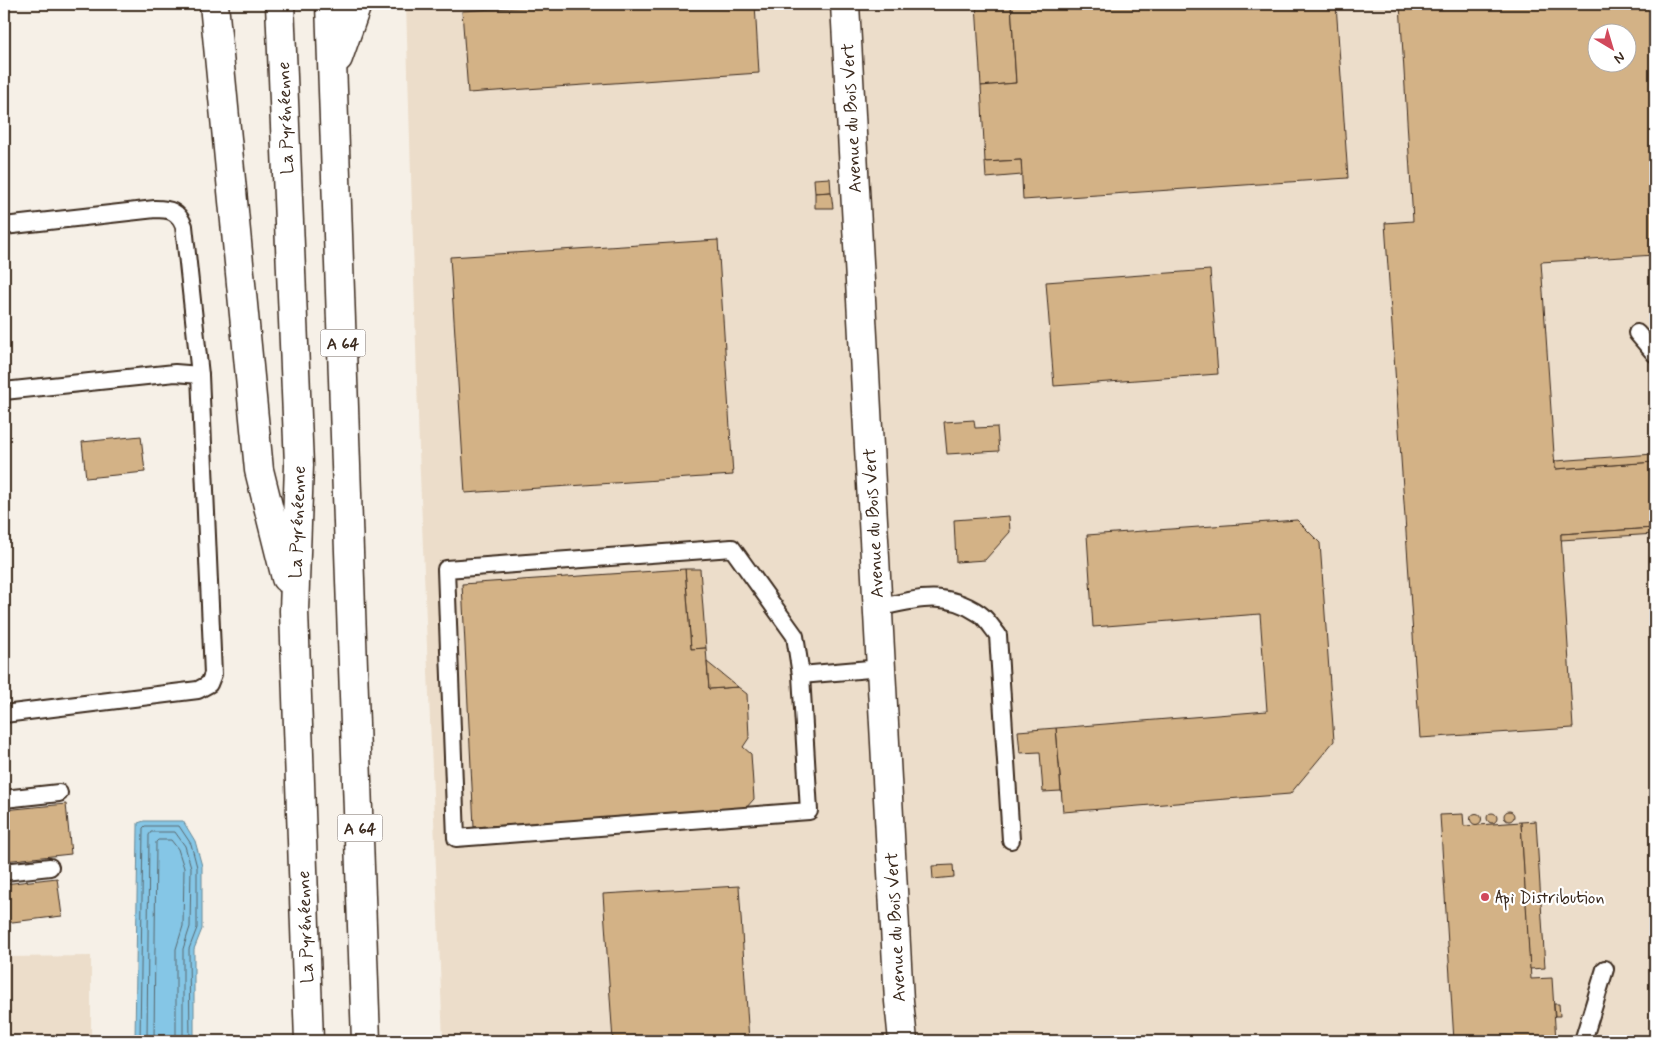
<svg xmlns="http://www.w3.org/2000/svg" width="1659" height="1045" font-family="Mynerve,sans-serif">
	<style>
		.built { fill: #ecddca; fill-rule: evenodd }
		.water { fill: #85c6e6; stroke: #678896 }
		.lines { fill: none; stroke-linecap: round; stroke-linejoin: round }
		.shore { stroke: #59686e; stroke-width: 1 }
		.building { fill: #d3b286; stroke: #3b2a1e; fill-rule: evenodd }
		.lane-casing { stroke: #3b2a1e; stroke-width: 20 }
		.street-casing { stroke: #3b2a1e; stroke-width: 31 }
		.highway-casing { stroke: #3b2a1e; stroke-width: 31 }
		.lane { stroke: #fff; stroke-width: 16 }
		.street { stroke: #fff; stroke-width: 28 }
		.highway { stroke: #fff; stroke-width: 28 }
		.poi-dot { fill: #d1495b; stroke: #fff; stroke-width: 2 }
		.labels { text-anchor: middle; stroke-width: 4.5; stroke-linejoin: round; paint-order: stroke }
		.shield { fill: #fff; stroke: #766a62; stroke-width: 1 }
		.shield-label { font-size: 16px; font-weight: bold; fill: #3b2a1e }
		.street-label { font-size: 18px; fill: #3b2a1e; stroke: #fff }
		.poi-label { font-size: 18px; fill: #3b2a1e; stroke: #fff; text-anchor: start }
	</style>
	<rect width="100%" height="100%" fill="#f6f0e7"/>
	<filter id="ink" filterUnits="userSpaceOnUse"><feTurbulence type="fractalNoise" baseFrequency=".02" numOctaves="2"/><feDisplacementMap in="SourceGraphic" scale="10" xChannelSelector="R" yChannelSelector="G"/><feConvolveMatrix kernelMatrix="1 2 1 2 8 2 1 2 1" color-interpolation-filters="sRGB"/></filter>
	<g filter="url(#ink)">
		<g class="built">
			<path d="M 406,4 L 1655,4 L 1655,1041 L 443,1041 L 419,449 ZM 1596,32 L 1626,32 L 1626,62 L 1596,62 Z"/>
			<path d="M 91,956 L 91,1041 L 4,1041 L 4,957 Z"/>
		</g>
		<path class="water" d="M 144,821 L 183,821 L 195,841 L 202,866 L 202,929 L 194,949 L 194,1041 L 135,1041 L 138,827 L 138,823 Z"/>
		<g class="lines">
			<g class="shore">
				<path d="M 140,1041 L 143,828 L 145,826 L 179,826 L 191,844 L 197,867 L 197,928 L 189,949 L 190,1041"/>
				<path d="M 147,1041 L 149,835 L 151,832 L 175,832 L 185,846 L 191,867 L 190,927 L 183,949 L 183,1041"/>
				<path d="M 154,1041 L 156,842 L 158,840 L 171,840 L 178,849 L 184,868 L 183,926 L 176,949 L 176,1041"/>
			</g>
		</g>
		<g class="building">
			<path d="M 572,4 L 755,4 L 759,73 L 468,93 L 462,11 Z"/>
			<path d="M 976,4 L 1011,4 L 1016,83 L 981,86 Z"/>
			<path d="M 1011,4 L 1336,4 L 1348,178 L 1023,200 L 1021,160 L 985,162 L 981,86 L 1016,83 Z"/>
			<path d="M 1400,4 L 1655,4 L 1655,255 L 1541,262 L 1555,469 L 1654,462 L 1652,429 L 1655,428 L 1655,528 L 1561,534 L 1573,728 L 1420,738 L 1385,223 L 1413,221 ZM 1596,32 L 1626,32 L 1626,62 L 1596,62 Z"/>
			<path d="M 1021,160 L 1022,175 L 986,178 L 985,162 Z"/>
			<path d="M 830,178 L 831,192 L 815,193 L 814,179 Z"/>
			<path d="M 831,192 L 833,208 L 815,208 L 815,193 Z"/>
			<path d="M 718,240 L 733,475 L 465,493 L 450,257 Z"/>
			<path d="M 1210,270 L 1218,374 L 1054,386 L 1046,282 Z"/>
			<path d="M 974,420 L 975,428 L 997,427 L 999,451 L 947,454 L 944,422 Z"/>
			<path d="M 141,436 L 145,472 L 86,478 L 82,442 Z"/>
			<path d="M 1654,454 L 1654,462 L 1555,469 L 1555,461 Z"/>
			<path d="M 1009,516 L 1010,532 L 985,560 L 956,562 L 954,520 Z"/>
			<path d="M 1297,520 L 1320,543 L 1334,741 L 1290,794 L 1063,812 L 1056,728 L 1267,711 L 1260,614 L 1093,627 L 1087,535 Z"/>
			<path d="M 1655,528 L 1655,534 L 1561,540 L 1561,534 Z"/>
			<path d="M 685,569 L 700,569 L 706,648 L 691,649 Z"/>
			<path d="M 685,569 L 691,649 L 706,648 L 709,689 L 738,687 L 747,694 L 749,738 L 743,747 L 751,754 L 754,799 L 745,809 L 474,827 L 462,584 Z"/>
			<path d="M 707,662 L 738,687 L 709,689 Z"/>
			<path d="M 1056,728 L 1061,791 L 1043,792 L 1040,752 L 1020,753 L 1018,731 Z"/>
			<path d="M 66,804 L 71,854 L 4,861 L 4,810 Z"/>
			<circle cx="1509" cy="816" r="5"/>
			<circle cx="1492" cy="818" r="5"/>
			<circle cx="1476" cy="819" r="5.5"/>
			<path d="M 1463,814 L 1464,826 L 1521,822 L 1531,979 L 1552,978 L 1556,1041 L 1454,1041 L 1440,815 Z"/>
			<path d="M 1536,821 L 1545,968 L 1530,969 L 1521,822 Z"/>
			<path d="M 953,865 L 954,877 L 933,879 L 932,866 Z"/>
			<path d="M 57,878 L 62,916 L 4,923 L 4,884 Z"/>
			<path d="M 739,886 L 749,1041 L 613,1041 L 603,894 Z"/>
			<path d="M 1554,1004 L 1559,1004 L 1560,1016 L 1555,1016 Z"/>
		</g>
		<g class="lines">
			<g class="lane-casing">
				<g id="lane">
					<path d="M 4,226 L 155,209 C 170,209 178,211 184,226 L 200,375 L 213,674 L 209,684 L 198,690 L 4,714"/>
					<path d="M 1637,333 L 1655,354"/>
					<path d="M 4,391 L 175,373 L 200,375"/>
					<path d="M 732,548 L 795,636 L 801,675 L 809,811 L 456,838 L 446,569 Z"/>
					<path d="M 878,608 C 916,599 945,590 980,614 C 987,619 993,629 998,635 L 1011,840"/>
					<path d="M 801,675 L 881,668"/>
					<path d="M 4,799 L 59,793"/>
					<path d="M 4,872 L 50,867"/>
					<path d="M 1583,1041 L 1605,969"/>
				</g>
			</g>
			<g class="street-casing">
				<path id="street" d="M 845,4 L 899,1001 L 903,1041"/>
			</g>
			<g class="highway-casing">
				<g id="highway">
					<path d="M 214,4 L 259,470 L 286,578"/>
					<path d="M 280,4 L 299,465 L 294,611 L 309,1041"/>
					<path d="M 330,4 L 366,1041"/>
					<path d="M 338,58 L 357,4"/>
				</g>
			</g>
			<use href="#lane" class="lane"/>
			<use href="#street" class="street"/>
			<use href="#highway" class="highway"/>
		</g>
	</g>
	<circle class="poi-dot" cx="1485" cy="897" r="5"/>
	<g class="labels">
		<g class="shield">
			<rect x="320.5" y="329.5" width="45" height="27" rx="4"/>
			<rect x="337.5" y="814.5" width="45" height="27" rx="4"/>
		</g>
		<g class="shield-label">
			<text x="343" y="349">A 64</text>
			<text x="360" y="834">A 64</text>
		</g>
		<g class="street-label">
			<text transform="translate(285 118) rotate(-92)" y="6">La Pyrénéenne</text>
			<text transform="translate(851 118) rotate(-93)" y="6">Avenue du Bois Vert</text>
			<text transform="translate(297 522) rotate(-88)" y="6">La Pyrénéenne</text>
			<text transform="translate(873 523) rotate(-93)" y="6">Avenue du Bois Vert</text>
			<text transform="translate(305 927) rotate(-92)" y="6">La Pyrénéenne</text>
			<text transform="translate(895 927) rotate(-93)" y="6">Avenue du Bois Vert</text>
		</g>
		<g class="poi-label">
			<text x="1495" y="903">Api Distribution</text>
		</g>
	</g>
	<rect width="1659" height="1045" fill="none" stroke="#fff" stroke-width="20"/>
	<rect x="10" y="10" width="1639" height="1025" fill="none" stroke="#3b2a1e" stroke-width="2" filter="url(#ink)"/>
	<g transform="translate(1612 48) rotate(142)"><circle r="24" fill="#ffffff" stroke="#b1aaa5"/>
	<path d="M0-4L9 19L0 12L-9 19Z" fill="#d1495b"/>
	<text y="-8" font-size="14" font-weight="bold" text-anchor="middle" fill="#3b2a1e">N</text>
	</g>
</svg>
